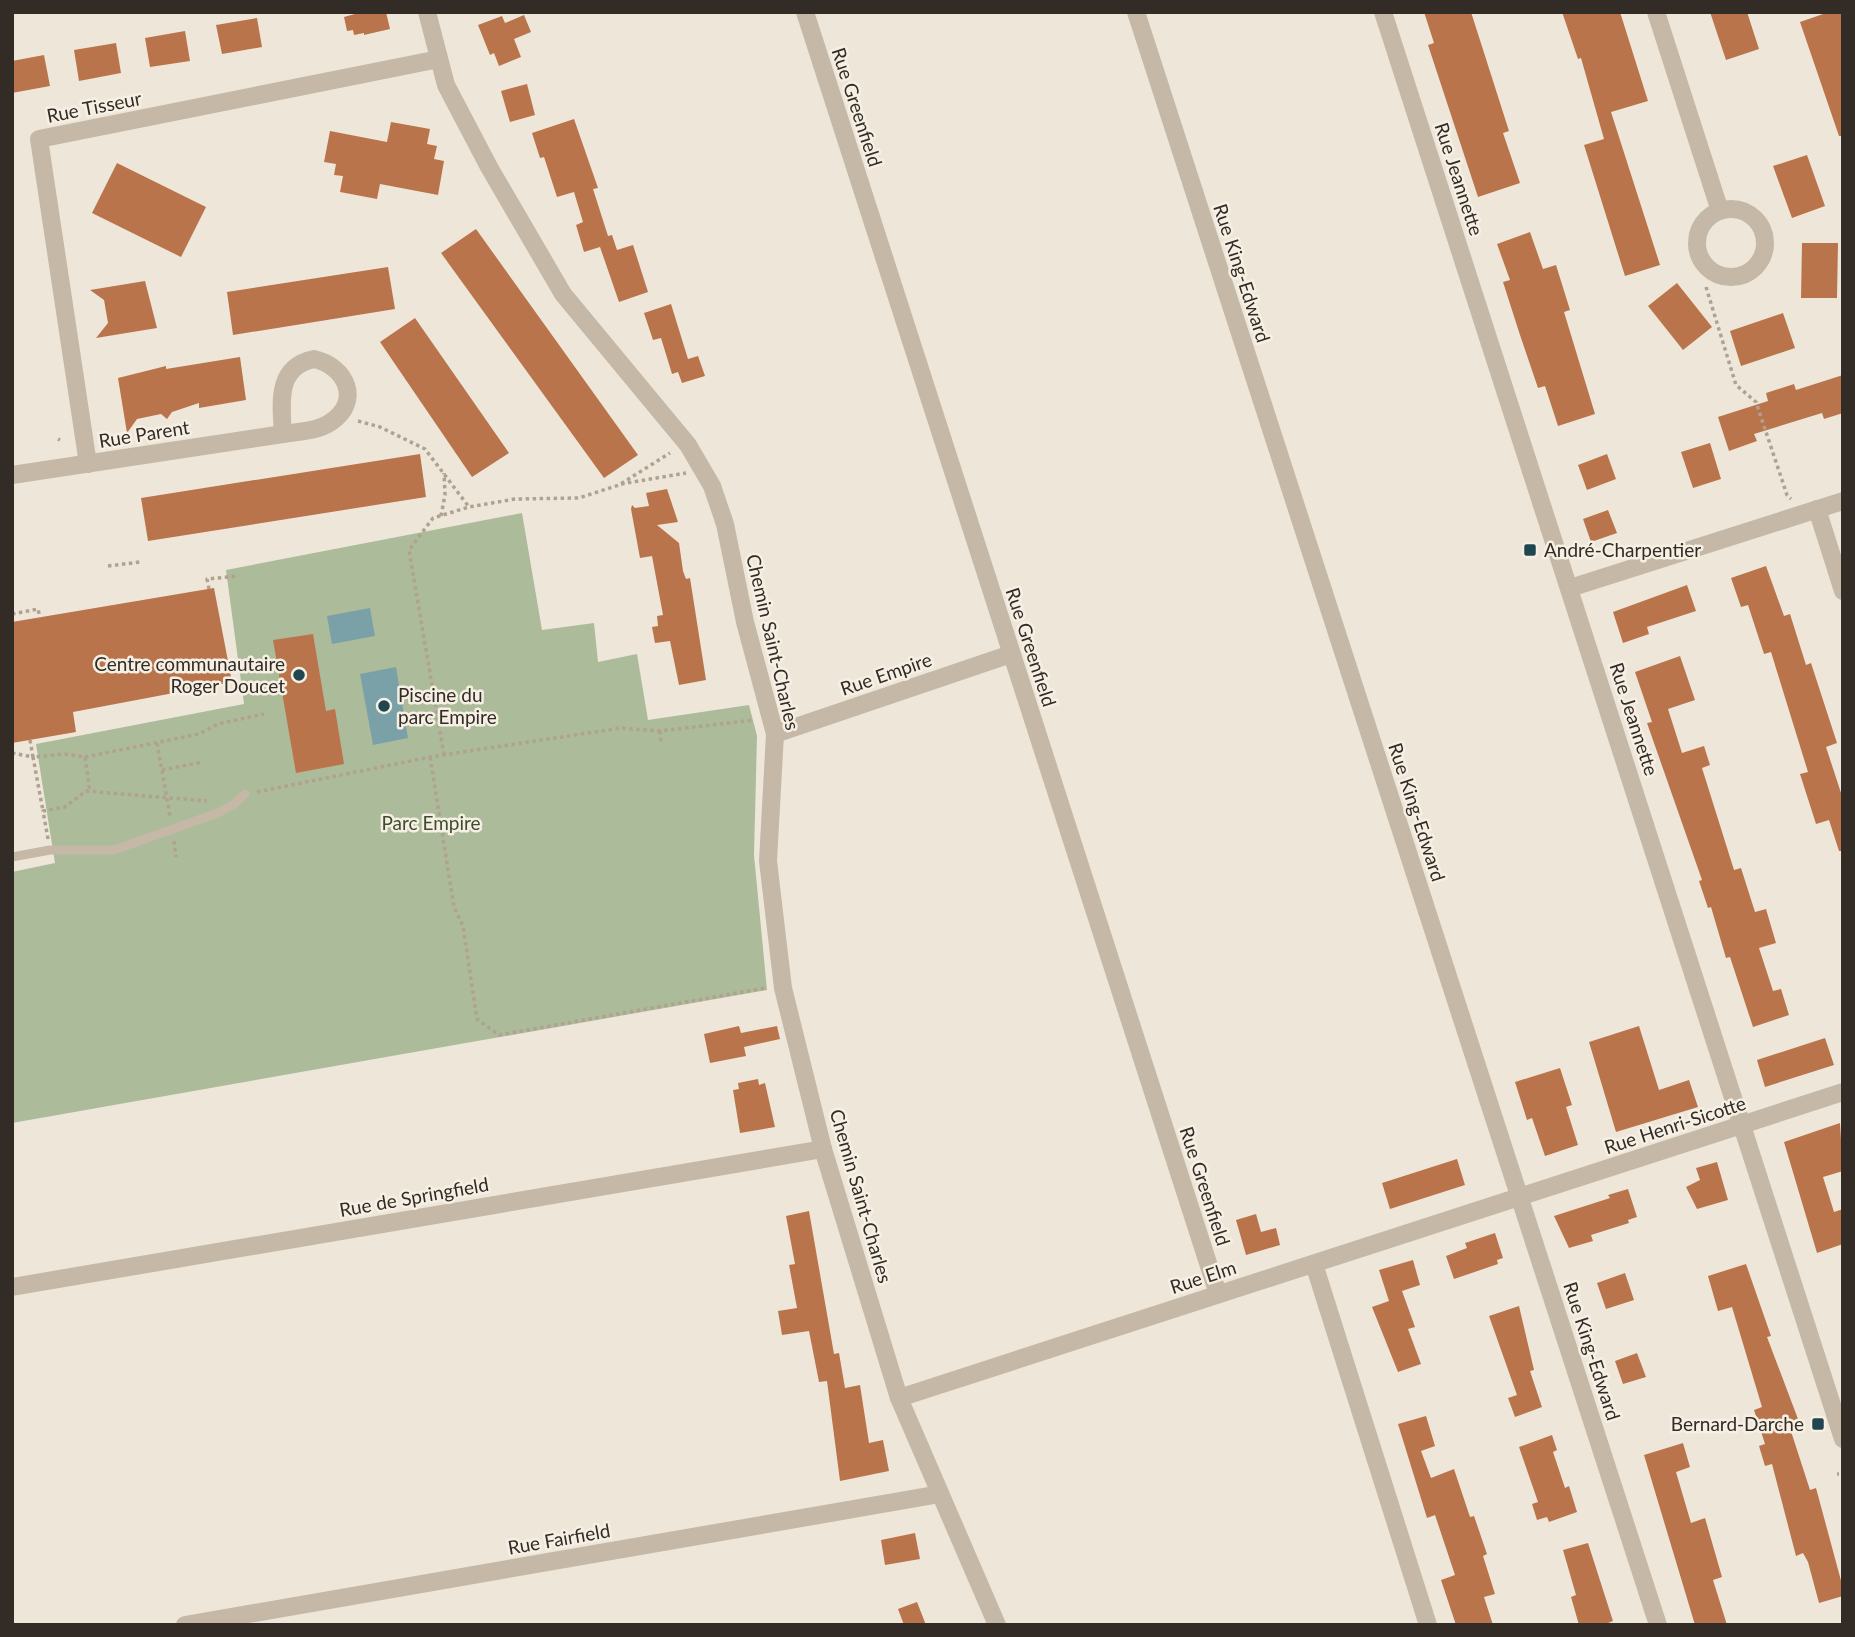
<svg xmlns="http://www.w3.org/2000/svg" width="1855" height="1637" font-family="Lato,sans-serif">
	<style>
		.green { fill: #acbb9a }
		.water { fill: #7ba1a8 }
		.building { fill: #ba744b }
		.lines { fill: none; stroke-linecap: round; stroke-linejoin: round }
		.path { stroke: #b0a291; stroke-width: 3.5; stroke-dasharray: 3.5 3.5; stroke-linecap: butt }
		.service { stroke: #c5b8a6; stroke-width: 9 }
		.minor { stroke: #c5b8a6; stroke-width: 18 }
		.poi-dot { fill: #20464f; stroke: #f6f0e4; stroke-width: 2.5 }
		.labels { text-anchor: middle; stroke-width: 5; stroke-linejoin: round; paint-order: stroke }
		.street-label { font-size: 19px; fill: #322b26; stroke: #f6f0e4 }
		.poi-label { font-size: 19px; fill: #322b26; stroke: #f6f0e4; text-anchor: start }
		.park-label { font-size: 19px; fill: #3d4d2c; stroke: #f6f0e4 }
	</style>
	<rect width="100%" height="100%" fill="#eee7d9"/>
	<path class="green" d="M 522,513 L 542,630 L 594,623 L 598,662 L 637,654 L 648,720 L 749,705 L 757,736 L 754,855 L 767,990 L 12,1123 L 12,872 L 55,863 L 36,744 L 244,704 L 226,570 Z"/>
	<g class="water">
		<path d="M 370,608 L 375,636 L 332,644 L 327,616 Z"/>
		<path d="M 396,667 L 408,738 L 373,745 L 360,674 Z"/>
	</g>
	<g class="building">
		<path d="M 362,12 L 386,12 L 390,29 L 364,35 L 364,33 L 354,35 L 353,30 L 347,31 L 344,17 Z"/>
		<path d="M 1424,12 L 1471,12 L 1509,131 L 1503,133 L 1520,183 L 1478,197 L 1428,45 L 1434,43 Z"/>
		<path d="M 1562,12 L 1620,12 L 1648,101 L 1611,112 L 1660,265 L 1625,276 L 1584,145 L 1604,139 L 1581,58 L 1578,59 Z"/>
		<path d="M 1710,12 L 1747,12 L 1759,49 L 1726,60 Z"/>
		<path d="M 1829,12 L 1843,12 L 1843,136 L 1839,136 L 1800,22 Z"/>
		<path d="M 524,15 L 531,32 L 514,39 L 521,57 L 499,66 L 494,53 L 490,55 L 478,25 L 502,16 L 505,23 Z"/>
		<path d="M 257,18 L 262,47 L 222,54 L 216,25 Z"/>
		<path d="M 185,31 L 190,61 L 150,67 L 145,38 Z"/>
		<path d="M 116,43 L 121,73 L 79,81 L 74,50 Z"/>
		<path d="M 44,55 L 50,86 L 12,93 L 12,61 Z"/>
		<path d="M 527,84 L 535,115 L 510,122 L 501,91 Z"/>
		<path d="M 574,119 L 598,188 L 593,189 L 608,236 L 612,235 L 617,250 L 633,245 L 648,292 L 619,302 L 600,247 L 584,252 L 576,225 L 583,222 L 574,192 L 557,197 L 544,157 L 540,158 L 532,133 Z"/>
		<path d="M 391,122 L 430,129 L 427,144 L 437,146 L 434,159 L 444,161 L 438,195 L 380,184 L 377,199 L 340,192 L 343,176 L 334,175 L 336,164 L 324,162 L 330,131 L 387,142 Z"/>
		<path d="M 1807,155 L 1825,206 L 1792,218 L 1773,166 Z"/>
		<path d="M 117,163 L 206,207 L 181,257 L 92,213 Z"/>
		<path d="M 476,229 L 638,455 L 604,478 L 441,253 Z"/>
		<path d="M 1530,232 L 1543,269 L 1556,265 L 1570,310 L 1564,312 L 1595,414 L 1558,426 L 1545,386 L 1538,388 L 1519,332 L 1503,282 L 1510,280 L 1497,244 Z"/>
		<path d="M 1802,243 L 1838,243 L 1837,298 L 1801,298 Z"/>
		<path d="M 388,267 L 395,309 L 233,335 L 227,292 Z"/>
		<path d="M 145,281 L 157,328 L 96,338 L 108,323 L 104,300 L 90,290 Z"/>
		<path d="M 1677,283 L 1712,327 L 1683,350 L 1648,306 Z"/>
		<path d="M 671,304 L 688,359 L 698,356 L 705,376 L 682,383 L 678,372 L 672,374 L 661,338 L 653,340 L 644,313 Z"/>
		<path d="M 1783,313 L 1795,348 L 1741,366 L 1730,331 Z"/>
		<path d="M 415,318 L 509,453 L 472,477 L 380,342 Z"/>
		<path d="M 240,357 L 246,400 L 199,408 L 199,403 L 172,412 L 167,419 L 161,414 L 137,419 L 127,433 L 118,378 L 166,366 L 166,369 Z"/>
		<path d="M 1843,375 L 1843,413 L 1824,419 L 1822,413 L 1754,434 L 1757,441 L 1729,451 L 1718,417 L 1768,401 L 1766,393 L 1794,384 L 1796,390 Z"/>
		<path d="M 1710,443 L 1721,479 L 1693,488 L 1681,452 Z"/>
		<path d="M 420,454 L 426,497 L 148,541 L 141,498 Z"/>
		<path d="M 1607,454 L 1616,479 L 1587,490 L 1578,465 Z"/>
		<path d="M 667,489 L 678,522 L 657,525 L 679,543 L 683,571 L 686,579 L 690,578 L 706,680 L 679,685 L 670,641 L 655,643 L 652,627 L 658,626 L 657,616 L 663,615 L 652,556 L 640,558 L 631,509 L 632,505 L 635,508 L 649,506 L 646,493 Z"/>
		<path d="M 1608,510 L 1617,533 L 1591,542 L 1583,519 Z"/>
		<path d="M 1766,566 L 1784,616 L 1790,614 L 1806,665 L 1811,663 L 1837,743 L 1826,747 L 1843,799 L 1843,851 L 1839,851 L 1829,820 L 1816,824 L 1800,774 L 1808,772 L 1771,652 L 1764,654 L 1748,605 L 1741,607 L 1731,578 Z"/>
		<path d="M 1687,585 L 1696,611 L 1647,627 L 1649,634 L 1623,643 L 1613,612 Z"/>
		<path d="M 214,588 L 232,682 L 73,712 L 76,732 L 12,743 L 12,622 Z"/>
		<path d="M 313,634 L 326,711 L 335,709 L 344,764 L 296,773 L 273,640 Z"/>
		<path d="M 1680,656 L 1695,700 L 1668,709 L 1682,753 L 1704,746 L 1710,765 L 1702,768 L 1734,870 L 1741,868 L 1755,912 L 1766,909 L 1776,943 L 1759,948 L 1773,991 L 1781,989 L 1789,1015 L 1753,1027 L 1730,957 L 1726,958 L 1711,907 L 1708,908 L 1699,881 L 1702,880 L 1647,723 L 1652,722 L 1635,672 Z"/>
		<path d="M 739,1026 L 741,1033 L 777,1026 L 780,1039 L 744,1047 L 746,1056 L 710,1063 L 704,1034 Z"/>
		<path d="M 1639,1026 L 1659,1090 L 1689,1080 L 1698,1107 L 1616,1132 L 1589,1042 Z"/>
		<path d="M 1825,1038 L 1834,1065 L 1765,1087 L 1757,1060 Z"/>
		<path d="M 1560,1068 L 1572,1105 L 1566,1107 L 1578,1145 L 1545,1156 L 1532,1118 L 1527,1120 L 1515,1082 Z"/>
		<path d="M 758,1079 L 759,1085 L 765,1083 L 775,1127 L 740,1133 L 733,1090 L 739,1089 L 738,1083 Z"/>
		<path d="M 1840,1123 L 1843,1171 L 1823,1177 L 1834,1212 L 1843,1209 L 1843,1244 L 1817,1253 L 1784,1142 Z"/>
		<path d="M 1457,1159 L 1465,1185 L 1390,1209 L 1382,1183 Z"/>
		<path d="M 1717,1162 L 1728,1200 L 1697,1209 L 1686,1187 L 1700,1180 L 1696,1168 Z"/>
		<path d="M 1628,1189 L 1637,1217 L 1628,1220 L 1629,1223 L 1591,1235 L 1593,1241 L 1569,1248 L 1554,1216 L 1610,1198 L 1608,1195 Z"/>
		<path d="M 809,1211 L 834,1354 L 839,1353 L 845,1388 L 860,1385 L 869,1443 L 883,1440 L 889,1471 L 840,1481 L 827,1381 L 819,1382 L 809,1331 L 782,1335 L 778,1311 L 797,1308 L 789,1265 L 795,1264 L 786,1216 Z"/>
		<path d="M 1256,1214 L 1261,1232 L 1276,1228 L 1280,1245 L 1246,1255 L 1236,1220 Z"/>
		<path d="M 1495,1233 L 1503,1258 L 1497,1260 L 1498,1264 L 1454,1279 L 1446,1256 L 1467,1248 L 1465,1243 Z"/>
		<path d="M 1413,1260 L 1420,1285 L 1402,1291 L 1415,1327 L 1408,1329 L 1421,1364 L 1398,1372 L 1372,1307 L 1389,1301 L 1379,1270 Z"/>
		<path d="M 1746,1264 L 1771,1336 L 1767,1337 L 1798,1419 L 1788,1422 L 1810,1490 L 1816,1488 L 1843,1588 L 1843,1596 L 1819,1603 L 1808,1562 L 1803,1553 L 1796,1556 L 1772,1464 L 1765,1466 L 1759,1446 L 1765,1444 L 1754,1410 L 1762,1407 L 1732,1307 L 1718,1311 L 1708,1276 Z"/>
		<path d="M 1625,1273 L 1634,1300 L 1606,1309 L 1597,1283 Z"/>
		<path d="M 1519,1306 L 1534,1370 L 1530,1371 L 1542,1407 L 1515,1417 L 1508,1398 L 1517,1395 L 1489,1316 Z"/>
		<path d="M 1637,1353 L 1646,1377 L 1623,1384 L 1615,1361 Z"/>
		<path d="M 1426,1416 L 1435,1446 L 1421,1451 L 1431,1478 L 1454,1469 L 1470,1517 L 1474,1516 L 1487,1554 L 1483,1556 L 1495,1594 L 1484,1597 L 1493,1625 L 1456,1625 L 1441,1580 L 1455,1575 L 1435,1515 L 1427,1518 L 1398,1424 Z"/>
		<path d="M 1552,1435 L 1557,1450 L 1553,1452 L 1565,1488 L 1569,1486 L 1577,1512 L 1549,1522 L 1547,1517 L 1537,1520 L 1532,1504 L 1538,1502 L 1519,1447 Z"/>
		<path d="M 1683,1443 L 1690,1467 L 1676,1472 L 1691,1523 L 1705,1518 L 1722,1577 L 1713,1580 L 1727,1625 L 1695,1625 L 1644,1455 Z"/>
		<path d="M 915,1533 L 920,1559 L 885,1565 L 881,1540 Z"/>
		<path d="M 1588,1543 L 1613,1621 L 1603,1625 L 1579,1625 L 1571,1597 L 1576,1595 L 1563,1550 Z"/>
		<path d="M 917,1602 L 926,1625 L 904,1625 L 898,1609 Z"/>
	</g>
	<g class="lines">
		<g class="path">
			<path d="M 1706,287 L 1736,385 L 1756,402 L 1787,495 L 1791,499"/>
			<path d="M 358,421 L 380,427 L 425,449 L 469,507 L 515,499 L 579,498 L 619,485 L 670,453"/>
			<path d="M 58,439 L 60,440"/>
			<path d="M 621,484 L 686,473"/>
			<path d="M 441,516 L 445,495 L 444,473"/>
			<path d="M 108,566 L 140,562"/>
			<path d="M 209,589 L 207,579 L 239,576"/>
			<path d="M 12,614 L 38,609 L 40,618"/>
			<path d="M 660,731 L 661,744"/>
			<path d="M 30,740 L 33,757 L 64,754 L 85,757 L 90,792"/>
			<path d="M 157,743 L 170,816"/>
			<path d="M 12,753 L 33,757 L 43,811"/>
			<path d="M 444,755 L 409,550 L 433,518 L 469,507"/>
			<path d="M 85,757 L 199,734 L 218,724 L 264,714"/>
			<path d="M 430,757 L 454,907 L 463,926 L 477,1019 L 499,1035 L 765,988"/>
			<path d="M 162,770 L 203,762"/>
			<path d="M 257,792 L 430,757 L 621,728 L 660,731 L 754,720"/>
			<path d="M 48,839 L 43,811 L 65,807 L 86,791 L 207,801"/>
			<path d="M 174,841 L 176,857"/>
			<path d="M 1837,1474 L 1839,1474"/>
		</g>
		<path class="service" d="M 12,857 L 50,850 L 114,850 L 215,814 L 233,805 L 245,794"/>
		<g class="minor">
			<path d="M 427,12 L 446,85 L 489,167 L 563,294 L 688,445 L 712,486 L 725,524 L 745,622 L 775,734 L 768,861 L 783,988 L 823,1149 L 899,1398 L 997,1625"/>
			<path d="M 805,12 L 1218,1294"/>
			<path d="M 1136,12 L 1658,1625"/>
			<path d="M 1383,12 L 1843,1439"/>
			<path d="M 1656,12 L 1720,211"/>
			<circle cx="1731" cy="243" r="34"/>
			<path d="M 314,359 C 346,366 362,401 331,422 C 318,431 298,432 283,434 C 281,402 276,367 314,359 Z"/>
			<path d="M 88,464 L 39,139 L 439,59"/>
			<path d="M 12,475 L 283,434"/>
			<path d="M 1817,509 L 1843,591"/>
			<path d="M 1570,588 L 1843,501"/>
			<path d="M 775,734 L 1011,654"/>
			<path d="M 1314,1264 L 1428,1625"/>
			<path d="M 12,1287 L 823,1149"/>
			<path d="M 899,1398 L 1843,1092"/>
			<path d="M 185,1625 L 940,1494"/>
		</g>
	</g>
	<g class="poi-dot">
		<rect x="1523" y="543" width="14" height="14" rx="3.5"/>
		<circle cx="299" cy="675" r="7"/>
		<circle cx="384" cy="706" r="7"/>
		<rect x="1811" y="1417" width="14" height="14" rx="3.5"/>
	</g>
	<g class="labels">
		<g class="street-label">
			<text transform="translate(94 107) rotate(-11)" y="7">Rue Tisseur</text>
			<text transform="translate(857 107) rotate(72)" y="7">Rue Greenfield</text>
			<text transform="translate(1459 179) rotate(72)" y="7">Rue Jeannette</text>
			<text transform="translate(1242 273) rotate(72)" y="7">Rue King-Edward</text>
			<text transform="translate(144 434) rotate(-9)" y="7">Rue Parent</text>
			<text transform="translate(773 642) rotate(77)" y="7">Chemin Saint-Charles</text>
			<text transform="translate(1031 647) rotate(72)" y="7">Rue Greenfield</text>
			<text transform="translate(886 674) rotate(-19)" y="7">Rue Empire</text>
			<text transform="translate(1634 719) rotate(72)" y="7">Rue Jeannette</text>
			<text transform="translate(1417 812) rotate(72)" y="7">Rue King-Edward</text>
			<text transform="translate(1675 1125) rotate(-18)" y="7">Rue Henri-Sicotte</text>
			<text transform="translate(1205 1186) rotate(72)" y="7">Rue Greenfield</text>
			<text transform="translate(861 1196) rotate(74)" y="7">Chemin Saint-Charles</text>
			<text transform="translate(414 1197) rotate(-10)" y="7">Rue de Springfield</text>
			<text transform="translate(1203 1277) rotate(-18)" y="7">Rue Elm</text>
			<text transform="translate(1592 1351) rotate(72)" y="7">Rue King-Edward</text>
			<text transform="translate(559 1539) rotate(-10)" y="7">Rue Fairfield</text>
		</g>
		<g class="poi-label">
			<text x="1544" y="557">André-Charpentier</text>
			<text x="285" y="671" text-anchor="end">Centre communautaire<tspan x="285" dy="22">Roger Doucet</tspan></text>
			<text x="398" y="702">Piscine du<tspan x="398" dy="22">parc Empire</tspan></text>
			<text x="1804" y="1431" text-anchor="end">Bernard-Darche</text>
		</g>
		<g class="park-label">
			<text x="431" y="830">Parc Empire</text>
		</g>
	</g>
	<rect width="1855" height="1637" fill="none" stroke="#322b26" stroke-width="28"/>
</svg>
